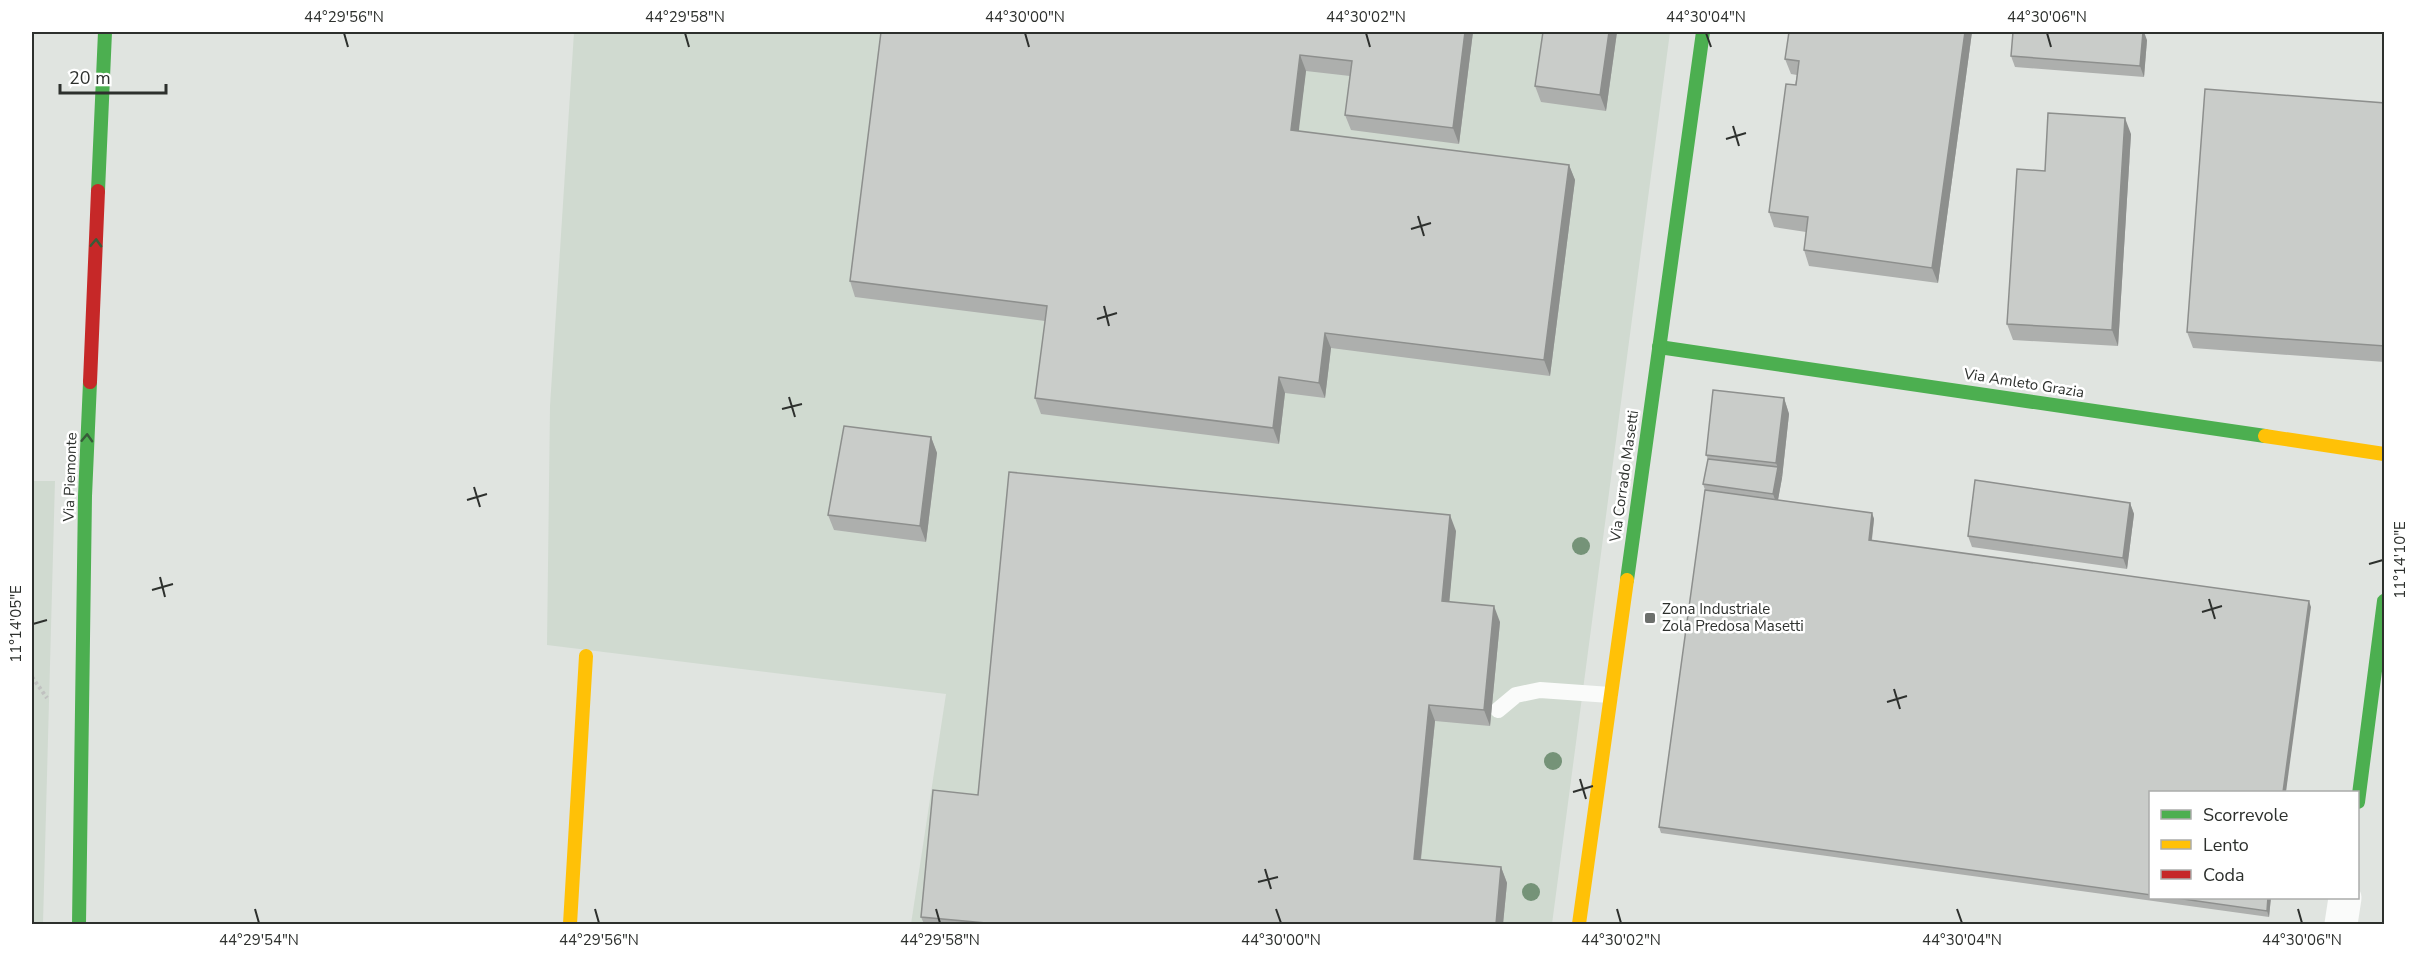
<svg xmlns="http://www.w3.org/2000/svg" width="2416" height="956" font-family="'Nunito Sans',sans-serif">
	<style>
		.built { fill: #d0dad0 }
		.lines { fill: none; stroke-linecap: round; stroke-linejoin: round }
		.path { stroke: #c0c1c0; stroke-width: 4; stroke-dasharray: 3 3; stroke-linecap: butt }
		.lane { stroke: #fafbfa; stroke-width: 16 }
		.street { stroke: #fafbfa; stroke-width: 33 }
		.fast { stroke: #4caf50; stroke-width: 14 }
		.slow { stroke: #ffc107; stroke-width: 14 }
		.jam { stroke: #c62828; stroke-width: 14 }
		.tree { fill: #759378 }
		.wall { fill: #adafad }
		.shaded-wall { fill: #8d8f8d }
		.building { fill: #c9ccc9; stroke: #8d8f8d; stroke-width: 1.5 }
		.oneway { stroke: #385c39 }
		.ticks { fill: none; stroke: #2d302d; stroke-width: 2 }
		.poi-dot { fill: #6c6f6c; stroke: #fff; stroke-width: 2 }
		.labels { text-anchor: middle; stroke-width: 5; stroke-linejoin: round; paint-order: stroke }
		.street-label { font-size: 15px; fill: #2d302d; stroke: #fff }
		.poi-label { font-size: 15px; fill: #2d302d; stroke: #fff; text-anchor: start }
		.neatline { fill: none; stroke: #2d302d; stroke-width: 2 }
		.ticks-label { font-size: 15px; text-anchor: middle; fill: #2d302d }
	</style>
	<rect width="100%" height="100%" fill="#e0e4e0"/>
	<g class="built">
		<path d="M 574,32 L 1670,32 L 1552,924 L 911,924 L 946,694 L 547,645 L 550,406 Z"/>
		<path d="M 32,481 L 55,481 L 43,924 L 32,924 Z"/>
	</g>
	<g class="lines">
		<path class="path" d="M 32,677 L 47,698"/>
		<path class="lane" d="M 1498,710 L 1516,695 L 1540,690 L 1610,695"/>
		<path class="street" d="M 2341,924 L 2345,898"/>
		<g class="fast">
			<path d="M 98,191 L 105,32"/>
			<path d="M 1659,347 L 2265,436"/>
			<path d="M 1627,580 L 1703,32"/>
			<path d="M 2358,802 L 2384,601"/>
			<path d="M 79,924 L 85,496 L 90,382"/>
		</g>
		<g class="slow">
			<path d="M 2265,436 L 2384,454"/>
			<path d="M 570,924 L 586,656"/>
			<path d="M 1579,924 L 1627,580"/>
		</g>
		<path class="jam" d="M 90,382 L 98,191"/>
	</g>
	<g class="tree">
		<circle cx="1581" cy="546" r="9"/>
		<circle cx="1553" cy="761" r="9"/>
		<circle cx="1531" cy="892" r="9"/>
	</g>
	<g class="wall">
		<path d="M 881,32 L 1473,32 L 1459,144 L 1351,130 L 1345,115 L 1350,76 L 1306,71 L 1298,131 L 1569,165 L 1575,180 L 1550,376 L 1331,348 L 1325,398 L 1285,393 L 1279,444 L 1041,414 L 1035,398 L 1045,321 L 855,297 L 850,281 Z"/>
		<path d="M 1617,32 L 1606,111 L 1541,102 L 1535,86 Z"/>
		<path d="M 1972,32 L 1938,283 L 1809,266 L 1804,250 L 1806,232 L 1774,227 L 1769,212 L 1797,75 L 1791,74 L 1785,59 Z"/>
		<path d="M 2147,40 L 2144,77 L 2015,67 L 2011,56 Z"/>
		<path d="M 2385,103 L 2385,362 L 2193,348 L 2187,332 Z"/>
		<path d="M 2131,134 L 2118,346 L 2013,340 L 2007,324 L 2045,171 Z"/>
		<path d="M 1784,398 L 1789,414 L 1782,478 L 1778,500 L 1872,513 L 1874,519 L 1872,540 L 2311,607 L 2151,792 L 2151,897 L 2271,897 L 2269,917 L 1661,833 L 1659,827 L 1705,490 L 1703,484 L 1708,459 L 1706,455 Z"/>
		<path d="M 931,437 L 937,453 L 926,542 L 834,530 L 828,515 Z"/>
		<path d="M 2130,503 L 2134,514 L 2127,569 L 1972,547 L 1968,536 Z"/>
		<path d="M 1456,531 L 1449,601 L 1500,622 L 1490,726 L 1435,721 L 1421,860 L 1501,867 L 1507,883 L 1503,924 L 924,924 L 921,917 L 978,795 Z"/>
	</g>
	<g class="shaded-wall">
		<path d="M 1465,32 L 1473,32 L 1459,144 L 1453,128 Z"/>
		<path d="M 1609,32 L 1617,32 L 1606,111 L 1600,95 Z"/>
		<path d="M 1965,32 L 1972,32 L 1938,283 L 1932,268 Z"/>
		<path d="M 2143,32 L 2144,32 L 2147,40 L 2144,77 L 2140,66 Z"/>
		<path d="M 1300,55 L 1306,71 L 1297,146 L 1291,130 Z"/>
		<path d="M 2125,118 L 2131,134 L 2118,346 L 2112,330 Z"/>
		<path d="M 1569,165 L 1575,180 L 1550,376 L 1544,360 Z"/>
		<path d="M 1325,333 L 1331,348 L 1325,398 L 1319,383 Z"/>
		<path d="M 1279,377 L 1285,393 L 1279,444 L 1273,428 Z"/>
		<path d="M 1784,398 L 1789,414 L 1782,478 L 1776,463 Z"/>
		<path d="M 931,437 L 937,453 L 926,542 L 920,526 Z"/>
		<path d="M 1778,467 L 1782,478 L 1777,505 L 1773,494 Z"/>
		<path d="M 2130,503 L 2134,514 L 2127,569 L 2123,558 Z"/>
		<path d="M 1872,513 L 1874,519 L 1871,545 L 1869,540 Z"/>
		<path d="M 1450,515 L 1456,531 L 1448,616 L 1442,601 Z"/>
		<path d="M 2309,601 L 2311,607 L 2286,792 L 2283,792 Z"/>
		<path d="M 1494,606 L 1500,622 L 1490,726 L 1484,710 Z"/>
		<path d="M 1429,705 L 1435,721 L 1419,875 L 1414,859 Z"/>
		<path d="M 1501,867 L 1507,883 L 1503,924 L 1496,924 Z"/>
		<path d="M 2268,897 L 2271,897 L 2269,917 L 2267,911 Z"/>
	</g>
	<g class="building">
		<path d="M 881,32 L 1465,32 L 1453,128 L 1345,115 L 1352,61 L 1300,55 L 1291,130 L 1569,165 L 1544,360 L 1325,333 L 1319,383 L 1279,377 L 1273,428 L 1035,398 L 1047,306 L 850,281 Z"/>
		<path d="M 1543,32 L 1609,32 L 1600,95 L 1535,86 Z"/>
		<path d="M 1789,32 L 1965,32 L 1932,268 L 1804,250 L 1808,217 L 1769,212 L 1786,84 L 1796,85 L 1799,61 L 1785,59 Z"/>
		<path d="M 2013,32 L 2143,32 L 2140,66 L 2011,56 Z"/>
		<path d="M 2205,89 L 2385,103 L 2385,346 L 2187,332 Z"/>
		<path d="M 2048,113 L 2125,118 L 2112,330 L 2007,324 L 2017,169 L 2045,171 Z"/>
		<path d="M 1713,390 L 1784,398 L 1776,463 L 1706,455 Z"/>
		<path d="M 844,426 L 931,437 L 920,526 L 828,515 Z"/>
		<path d="M 1708,459 L 1778,467 L 1773,494 L 1703,484 Z"/>
		<path d="M 1009,472 L 1450,515 L 1442,601 L 1494,606 L 1484,710 L 1429,705 L 1414,859 L 1501,867 L 1496,924 L 997,924 L 921,917 L 933,790 L 978,795 Z"/>
		<path d="M 1975,480 L 2130,503 L 2123,558 L 1968,536 Z"/>
		<path d="M 1705,490 L 1872,513 L 1869,540 L 2309,601 L 2283,792 L 2151,792 L 2151,895 L 1659,827 Z"/>
		<path d="M 2169,897 L 2268,897 L 2267,911 Z"/>
	</g>
	<defs><path id="oneway-chevron" d="M-2-3.5L2.5 0L-2 3.5" fill="none" stroke-width="1.6" stroke-linecap="round" stroke-linejoin="round" transform="scale(1.5)"/></defs>
	<g class="oneway">
		<use href="#oneway-chevron" transform="translate(96 243) rotate(-88)"/>
		<use href="#oneway-chevron" transform="translate(87 438) rotate(-88)"/>
	</g>
	<path class="ticks" d="M 344,33 L 348,47M 685,33 L 689,47M 1025,33 L 1029,47M 1366,33 L 1370,47M 1706,33 L 1711,47M 2047,33 L 2051,47M 1733,126 L 1739,146M 1726,139 L 1746,133M 1418,216 L 1424,236M 1411,229 L 1431,223M 1104,306 L 1109,326M 1097,319 L 1117,313M 789,397 L 795,417M 782,409 L 802,404M 474,487 L 480,507M 467,500 L 487,494M 2369,564 L 2383,560M 160,577 L 165,597M 152,590 L 173,584M 2209,599 L 2215,619M 2202,612 L 2222,606M 33,624 L 47,620M 1894,689 L 1900,709M 1887,702 L 1907,696M 1580,779 L 1586,799M 1573,792 L 1593,786M 1265,869 L 1271,889M 1258,882 L 1278,877M 255,909 L 259,923M 595,909 L 599,923M 936,909 L 940,923M 1276,909 L 1281,923M 1617,909 L 1621,923M 1957,909 L 1962,923M 2298,909 L 2302,923"/>
	<rect class="poi-dot" x="1644" y="612" width="12" height="12" rx="3"/>
	<g class="labels">
		<g class="street-label">
			<text transform="translate(2024 383) rotate(9)" y="5">Via Amleto Grazia</text>
			<text transform="translate(1624 476) rotate(-82)" y="5">Via Corrado Masetti</text>
			<text transform="translate(70 477) rotate(-88)" y="5">Via Piemonte</text>
		</g>
		<g class="poi-label">
			<text x="1662" y="614">Zona Industriale<tspan x="1662" dy="17">Zola Predosa Masetti</tspan></text>
		</g>
	</g>
	<rect width="2416" height="956" fill="none" stroke="#ffffff" stroke-width="66"/>
	<rect x="2149" y="791" width="210" height="108" fill="#ffffff" stroke="#abacab" stroke-width="1.5"/>
	<rect x="2161" y="810" width="30" height="9" fill="#4caf50" stroke="#abacab" stroke-width="1.5"/>
	<text x="2203" y="821" font-size="18" fill="#2d302d">Scorrevole</text>
	<rect x="2161" y="840" width="30" height="9" fill="#ffc107" stroke="#abacab" stroke-width="1.5"/>
	<text x="2203" y="851" font-size="18" fill="#2d302d">Lento</text>
	<rect x="2161" y="870" width="30" height="9" fill="#c62828" stroke="#abacab" stroke-width="1.5"/>
	<text x="2203" y="881" font-size="18" fill="#2d302d">Coda</text>
	<path d="M60 84v9h106v-9" fill="none" stroke="#2d302d" stroke-width="3"/>
	<text x="69" y="84" font-size="18" fill="#2d302d" stroke="#ffffff" stroke-width="4.5" paint-order="stroke">20 m</text>
	<rect x="33" y="33" width="2350" height="890" class="neatline"/>
	<g class="ticks-label">
		<text x="344" y="22">44°29'56"N</text>
		<text x="685" y="22">44°29'58"N</text>
		<text x="1025" y="22">44°30'00"N</text>
		<text x="1366" y="22">44°30'02"N</text>
		<text x="1706" y="22">44°30'04"N</text>
		<text x="2047" y="22">44°30'06"N</text>
		<text transform="translate(2400 560) rotate(-90)" y="5">11°14'10"E</text>
		<text transform="translate(16 624) rotate(-90)" y="5">11°14'05"E</text>
		<text x="259" y="945">44°29'54"N</text>
		<text x="599" y="945">44°29'56"N</text>
		<text x="940" y="945">44°29'58"N</text>
		<text x="1281" y="945">44°30'00"N</text>
		<text x="1621" y="945">44°30'02"N</text>
		<text x="1962" y="945">44°30'04"N</text>
		<text x="2302" y="945">44°30'06"N</text>
	</g>
</svg>
